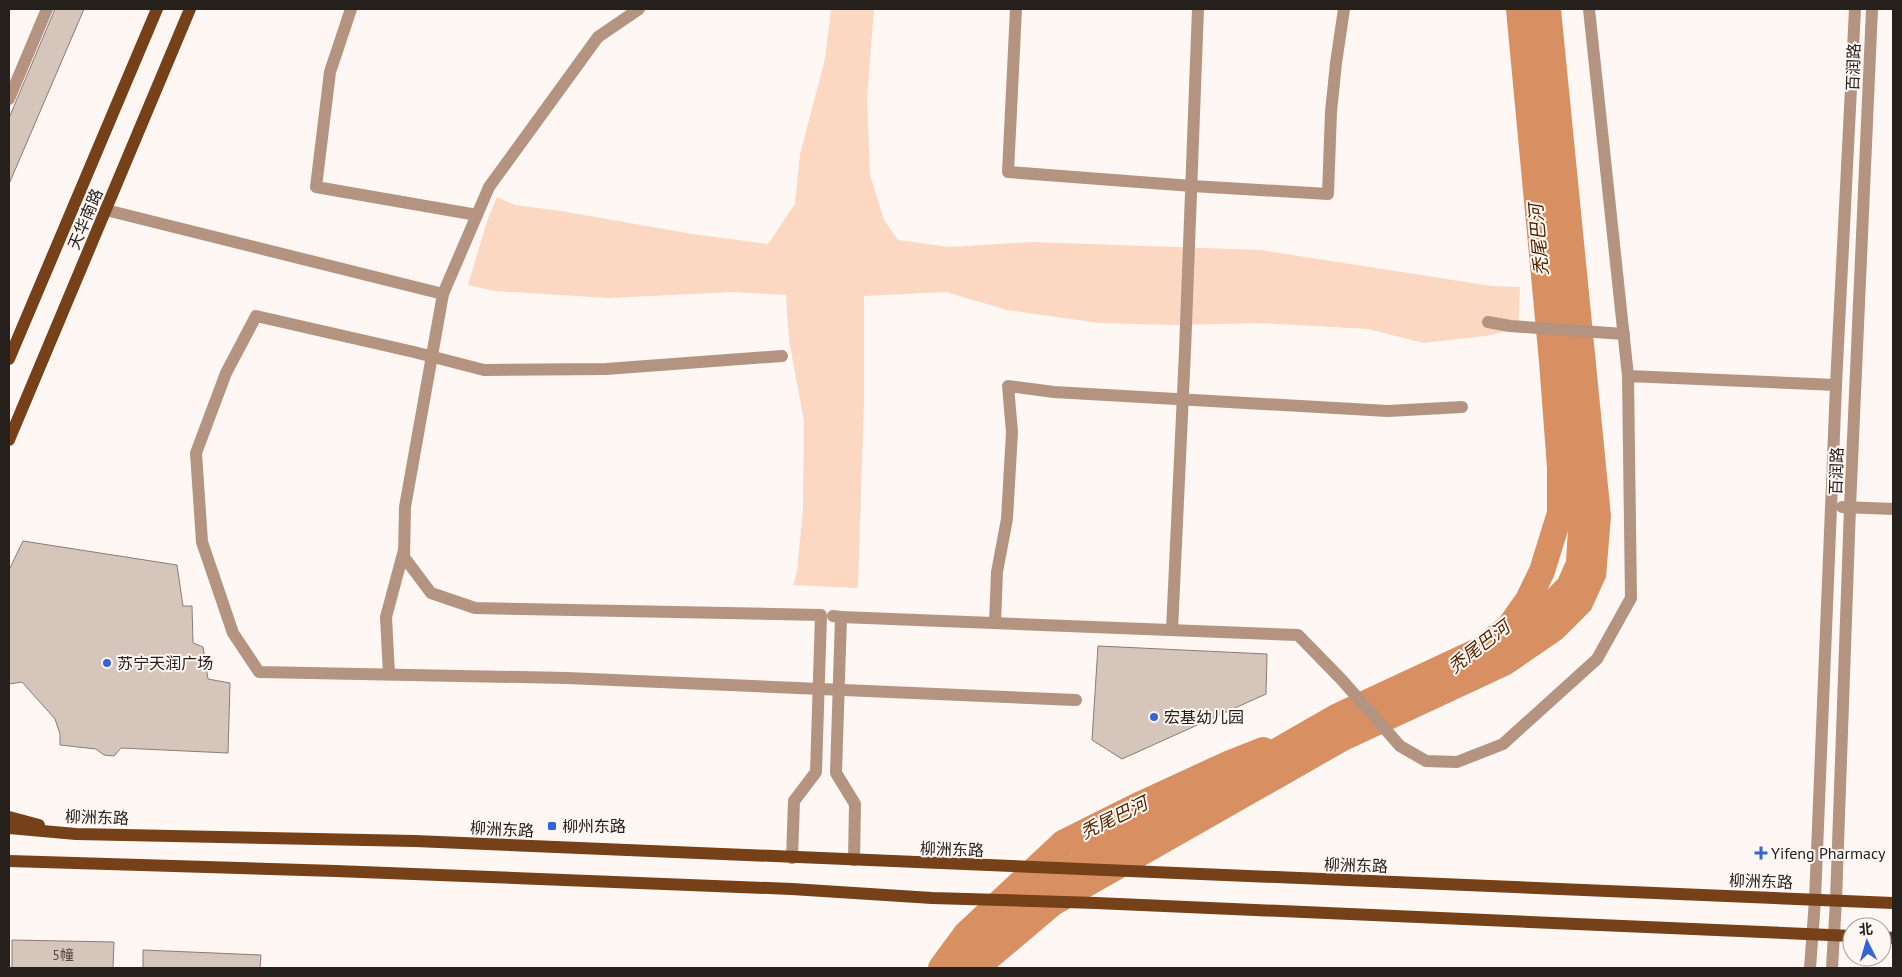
<svg xmlns="http://www.w3.org/2000/svg" width="1902" height="977" font-family="'PT Sans','Noto Sans SC',sans-serif">
	<style>
		.green { fill: #fcd8c2 }
		.water { fill: #d89062 }
		.lines { fill: none; stroke-linecap: round; stroke-linejoin: round }
		.river { stroke: #d89062; stroke-width: 26 }
		.building { fill: #d5c5bb; stroke: #8b7c73 }
		.minor { stroke: #b49480; stroke-width: 12 }
		.major { stroke: #764019; stroke-width: 12 }
		.poi-dot { fill: #3365d4; stroke: #fef7f3; stroke-width: 2 }
		.labels { text-anchor: middle; stroke-width: 4; stroke-linejoin: round; paint-order: stroke }
		.number-label { font-size: 14px; fill: #524944 }
		.street-label { font-size: 16px; fill: #26201d; stroke: #fef7f3 }
		.poi-label { font-size: 16px; fill: #26201d; stroke: #fef7f3; text-anchor: start }
		.water-label { font-size: 18px; font-style: italic; fill: #522500; stroke: #fef7f3 }
	</style>
	<rect width="100%" height="100%" fill="#fef7f3"/>
	<path class="green" d="M 831,9 L 874,9 L 867,98 L 870,175 L 884,220 L 898,240 L 950,247 L 1032,242 L 1260,250 L 1492,286 L 1520,287 L 1518,329 L 1485,336 L 1423,343 L 1368,329 L 1261,323 L 1176,325 L 1099,323 L 1007,310 L 946,292 L 864,296 L 864,402 L 858,587 L 856,588 L 793,585 L 797,571 L 803,509 L 804,421 L 789,340 L 786,295 L 733,292 L 609,298 L 494,291 L 468,285 L 487,221 L 497,197 L 515,205 L 561,211 L 692,234 L 768,244 L 795,204 L 800,154 L 825,59 Z"/>
	<path class="water" d="M 1519,9 L 1561,9 L 1611,516 L 1606,577 L 1591,610 L 1562,639 L 1511,674 L 1348,750 L 1060,914 L 996,968 L 945,968 L 967,933 L 1039,872 L 1331,705 L 1492,630 L 1537,600 L 1558,579 L 1566,561 L 1569,515 Z"/>
	<g class="lines">
		<g class="river">
			<path d="M 1495,638 L 1509,627 L 1528,600 L 1542,571 L 1560,513 L 1560,468 L 1552,361 L 1519,9"/>
			<path d="M 941,968 L 966,934 L 1063,843 L 1141,804 L 1230,763 L 1263,750"/>
		</g>
	</g>
	<g class="building">
		<path d="M 55,9 L 84,9 L 9,184 L 9,118 Z"/>
		<path d="M 23,541 L 177,565 L 183,606 L 192,606 L 193,643 L 203,647 L 208,679 L 230,683 L 228,753 L 121,748 L 114,756 L 104,755 L 96,749 L 60,745 L 60,734 L 55,719 L 22,682 L 9,684 L 9,570 Z"/>
		<path d="M 1098,646 L 1267,654 L 1266,694 L 1122,759 L 1092,740 Z"/>
		<path d="M 12,940 L 114,942 L 113,968 L 12,968 Z"/>
		<path d="M 143,950 L 261,955 L 260,968 L 143,968 Z"/>
	</g>
	<g class="lines">
		<g class="minor">
			<path d="M 351,9 L 330,72 L 316,187 L 477,215"/>
			<path d="M 1016,9 L 1008,172 L 1192,186 L 1328,194 L 1331,112 L 1336,63 L 1344,9"/>
			<path d="M 1589,9 L 1628,376"/>
			<path d="M 9,99 L 47,9"/>
			<path d="M 106,210 L 443,294 L 489,187 L 598,37 L 639,9"/>
			<path d="M 443,294 L 405,507 L 404,557 L 431,593 L 475,608 L 821,615 L 816,772 L 794,801 L 792,858"/>
			<path d="M 1488,322 L 1510,326 L 1624,334"/>
			<path d="M 782,356 L 606,369 L 484,370 L 414,352 L 256,316 L 226,373 L 196,453 L 202,542 L 233,633 L 259,672 L 567,678 L 1076,700"/>
			<path d="M 1842,507 L 1893,509"/>
			<path d="M 833,616 L 841,617 L 836,773 L 855,804 L 854,860"/>
			<path d="M 841,617 L 1298,635 L 1341,679 L 1400,746 L 1426,761 L 1457,762 L 1503,744 L 1597,659 L 1631,598 L 1628,376 L 1836,385"/>
			<path d="M 995,623 L 997,572 L 1007,519 L 1012,432 L 1008,386 L 1054,392 L 1388,411 L 1462,407"/>
			<path d="M 1172,630 L 1185,351 L 1198,9"/>
			<path d="M 389,674 L 386,617 L 404,550"/>
			<path d="M 1810,968 L 1815,900 L 1836,385 L 1855,9"/>
			<path d="M 1832,968 L 1836,901 L 1850,507 L 1872,9"/>
		</g>
		<g class="major">
			<path d="M 9,359 L 157,9"/>
			<path d="M 9,440 L 190,9"/>
			<path d="M 9,817 L 39,825"/>
			<path d="M 9,828 L 76,834 L 415,841 L 1893,903"/>
			<path d="M 9,861 L 336,871 L 792,889 L 932,898 L 1096,903 L 1852,936"/>
			<path d="M 1882,937 L 1893,938"/>
		</g>
	</g>
	<g class="poi-dot">
		<circle cx="107" cy="663" r="5"/>
		<circle cx="1154" cy="717" r="5"/>
		<rect x="547" y="821" width="10" height="10" rx="2.5"/>
		<path d="M1758.5 845.5h5v5h5v5h-5v5h-5v-5h-5v-5h5z"/>
	</g>
	<g class="labels">
		<g class="number-label">
			<text x="63" y="960">5幢</text>
		</g>
		<g class="street-label">
			<text transform="translate(1853 67) rotate(-88)" y="6">百润路</text>
			<text transform="translate(85 219) rotate(-67)" y="6">天华南路</text>
			<text transform="translate(1836 471) rotate(-88)" y="6">百润路</text>
			<text transform="translate(97 817) rotate(2)" y="6">柳洲东路</text>
			<text transform="translate(502 829) rotate(3)" y="6">柳洲东路</text>
			<text transform="translate(952 849) rotate(2)" y="6">柳洲东路</text>
			<text transform="translate(1356 865) rotate(2)" y="6">柳洲东路</text>
			<text transform="translate(1761 881) rotate(2)" y="6">柳洲东路</text>
		</g>
		<g class="poi-label">
			<text x="117" y="669">苏宁天润广场</text>
			<text x="1164" y="723">宏基幼儿园</text>
			<text x="562" y="832">柳州东路</text>
			<text x="1771" y="859">Yifeng Pharmacy</text>
		</g>
		<g class="water-label">
			<text transform="translate(1539 240) rotate(-95)" y="6">秃尾巴河</text>
			<text transform="translate(1479 647) rotate(-38)" y="6">秃尾巴河</text>
			<text transform="translate(1114 818) rotate(-26)" y="6">秃尾巴河</text>
		</g>
	</g>
	<rect width="1902" height="977" fill="none" stroke="#26201d" stroke-width="20"/>
	<g transform="translate(1867 942) rotate(355)"><circle r="24" fill="#fef7f3" stroke="#a8a19d"/>
	<path d="M0-4L9 19L0 12L-9 19Z" fill="#3365d4"/>
	<text y="-8" font-size="14" font-weight="bold" text-anchor="middle" fill="#26201d">北</text>
	</g>
</svg>
